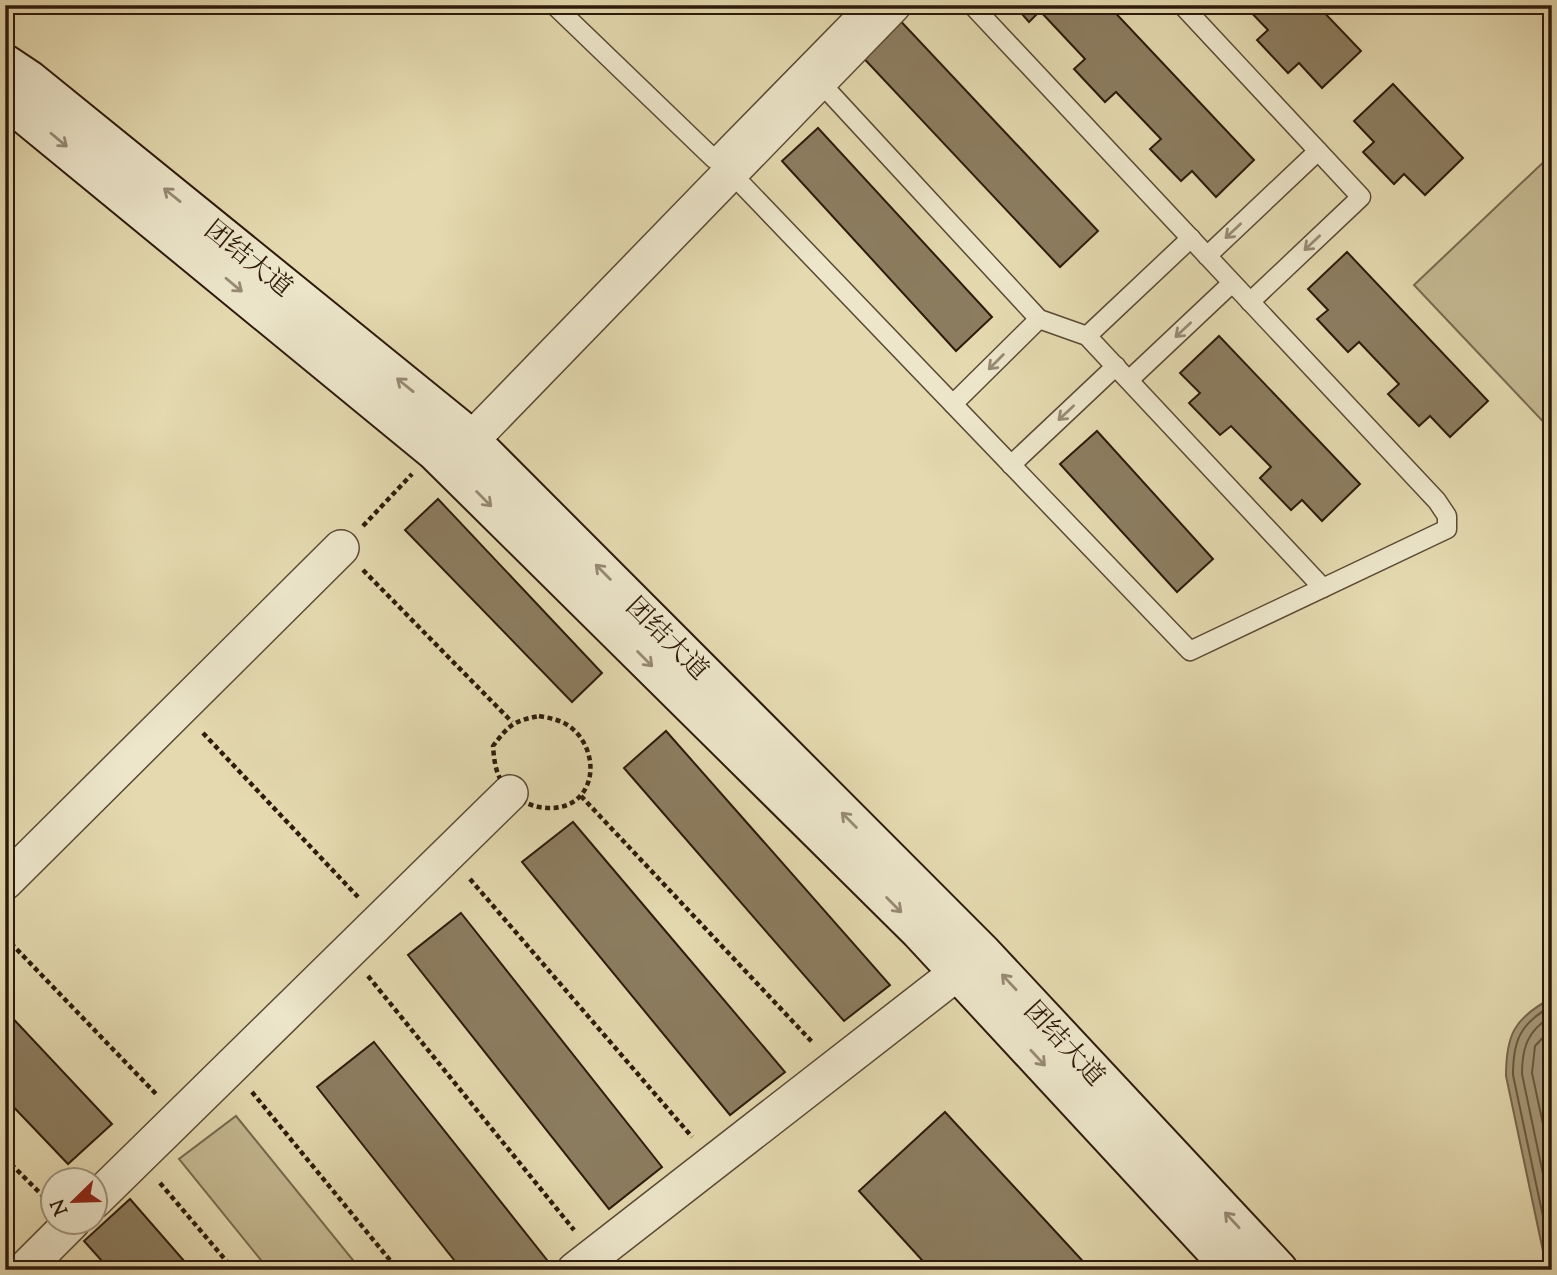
<svg xmlns="http://www.w3.org/2000/svg" width="1557" height="1275" font-family="'Sorts Mill Goudy','Noto Serif SC',serif">
	<style>
		.green { fill: #c5b993; stroke: #796a4f; stroke-width: 2 }
		.water { fill: #a69877; stroke: #76664c; stroke-width: 2 }
		.lines { fill: none; stroke-linecap: round; stroke-linejoin: round }
		.shore { stroke: #6a5941; stroke-width: 2 }
		.building { fill: #8c7d60; stroke: #2d1a0b; stroke-width: 2 }
		.lane-casing { stroke: #5b4a34; stroke-width: 21 }
		.street-casing { stroke: #5b4a34; stroke-width: 38 }
		.secondary-casing { stroke: #2d1a0b; stroke-width: 42 }
		.path { stroke: #2d1a0b; stroke-width: 4.5; stroke-dasharray: 5 3.5; stroke-linecap: butt }
		.lane { stroke: #ede6cb; stroke-width: 18 }
		.street { stroke: #ede6cb; stroke-width: 35 }
		.secondary { stroke: #ede6cb; stroke-width: 38 }
		.oneway { stroke: #978a75 }
		.labels { text-anchor: middle; stroke-width: 5; stroke-linejoin: round; paint-order: stroke }
		.street-label { font-size: 26px; fill: #2d1a0b; stroke: #ede6cb }
	</style>
	<rect width="100%" height="100%" fill="#e4d9af"/>
	<filter id="stains"><feTurbulence type="fractalNoise" baseFrequency=".00286" numOctaves="4"/><feColorMatrix values="0 0 0 0 .2 0 0 0 0 .09 0 0 0 0 .02 0 0 0 .5 -.17"/></filter>
	<radialGradient id="worn" r=".72"><stop offset=".6" stop-color="#630" stop-opacity="0"/><stop offset="1" stop-color="#630" stop-opacity=".3"/></radialGradient>
	<g class="green">
		<path d="M 1552,154 L 1552,431 L 1414,285 Z"/>
		<path d="M 236,1116 L 361,1270 L 269,1270 L 179,1159 Z"/>
	</g>
	<path class="water" d="M 1552,998 L 1552,1270 L 1547,1270 L 1506,1076 C 1506,1035 1514,1018 1552,998 Z"/>
	<g class="lines">
		<g class="shore">
			<path d="M 1552,1006 C 1520,1023 1513,1041 1513,1075 L 1552,1259"/>
			<path d="M 1552,1016 C 1528,1030 1522,1047 1522,1074 L 1552,1217"/>
			<path d="M 1552,1028 L 1535,1046 L 1532,1073 L 1552,1166"/>
		</g>
	</g>
	<g class="building">
		<path d="M 1014,5 L 1108,5 L 1254,160 L 1216,197 L 1192,171 L 1181,181 L 1150,149 L 1161,139 L 1116,92 L 1105,102 L 1074,69 L 1085,59 L 1040,11 L 1029,22 Z"/>
		<path d="M 1244,5 L 1317,5 L 1361,51 L 1322,88 L 1299,63 L 1288,73 L 1257,40 L 1268,30 Z"/>
		<path d="M 893,13 L 1098,231 L 1060,267 L 855,49 Z"/>
		<path d="M 1393,84 L 1463,158 L 1425,195 L 1404,174 L 1394,184 L 1363,152 L 1374,142 L 1354,121 Z"/>
		<path d="M 818,128 L 992,317 L 956,351 L 782,161 Z"/>
		<path d="M 1347,252 L 1488,401 L 1450,437 L 1430,416 L 1419,426 L 1388,394 L 1399,384 L 1359,342 L 1348,352 L 1317,319 L 1328,310 L 1308,289 Z"/>
		<path d="M 1219,336 L 1360,484 L 1322,521 L 1302,500 L 1291,510 L 1260,478 L 1271,467 L 1231,426 L 1220,435 L 1189,403 L 1200,393 L 1180,373 Z"/>
		<path d="M 1097,431 L 1213,559 L 1177,592 L 1060,464 Z"/>
		<path d="M 438,499 L 602,673 L 572,702 L 405,530 Z"/>
		<path d="M 666,731 L 890,985 L 844,1021 L 624,768 Z"/>
		<path d="M 573,822 L 785,1072 L 730,1115 L 522,862 Z"/>
		<path d="M 461,913 L 662,1167 L 609,1209 L 408,955 Z"/>
		<path d="M 5,1010 L 112,1124 L 68,1164 L 5,1098 Z"/>
		<path d="M 374,1042 L 547,1260 L 534,1270 L 462,1270 L 317,1087 Z"/>
		<path d="M 945,1112 L 1091,1270 L 931,1270 L 859,1191 Z"/>
		<path d="M 130,1199 L 192,1270 L 110,1270 L 84,1241 Z"/>
	</g>
	<g class="lines">
		<g class="lane-casing">
			<g id="lane">
				<path d="M 554,5 L 714,159 L 865,5"/>
				<path d="M 1182,5 L 1361,197 L 1250,302"/>
				<path d="M 818,80 L 1039,319 L 1087,336 L 1323,588"/>
				<path d="M 731,173 L 1190,651 L 1447,529 L 1447,516 L 1437,501 L 972,5"/>
				<path d="M 1207,256 L 1318,151"/>
				<path d="M 1087,336 L 1191,238"/>
				<path d="M 1129,380 L 1232,283"/>
				<path d="M 953,404 L 1039,319"/>
				<path d="M 1011,465 L 1116,366"/>
			</g>
		</g>
		<g class="street-casing">
			<g id="street">
				<path d="M 471,440 L 893,5"/>
				<path d="M 5,882 L 341,548"/>
				<path d="M 94,1201 L 510,793"/>
				<path d="M 24,1270 L 72,1222"/>
				<path d="M 575,1270 L 958,972"/>
			</g>
		</g>
		<g class="secondary-casing">
			<g id="secondary">
				<path d="M 5,64 L 29,80 L 458,428 L 982,953 L 1278,1270"/>
				<path d="M 5,98 L 435,451 L 920,931 L 1234,1270"/>
			</g>
		</g>
		<g class="path">
			<path d="M 363,526 L 412,474"/>
			<path d="M 363,570 L 512,722"/>
			<path d="M 539,716 C 550,718 560,720 569,726 C 590,741 598,773 582,794 C 562,819 516,808 502,782 C 495,771 494,758 493,746 C 509,725 513,721 539,716 Z"/>
			<path d="M 203,733 L 358,897"/>
			<path d="M 581,796 L 813,1043"/>
			<path d="M 470,879 L 692,1137"/>
			<path d="M 5,937 L 156,1094"/>
			<path d="M 368,976 L 574,1230"/>
			<path d="M 252,1092 L 398,1270"/>
			<path d="M 5,1158 L 49,1202"/>
			<path d="M 160,1183 L 234,1270"/>
		</g>
		<use href="#lane" class="lane"/>
		<use href="#street" class="street"/>
		<use href="#secondary" class="secondary"/>
	</g>
	<defs><path id="oneway-shaft" d="M-6 0H5M1.5-3L5.5 0L1.5 3" fill="none" stroke-width="1.6" stroke-linecap="round" stroke-linejoin="round" transform="scale(1.75)"/></defs>
	<g class="oneway">
		<use href="#oneway-shaft" transform="translate(59 140) rotate(40)"/>
		<use href="#oneway-shaft" transform="translate(172 195) rotate(-141)"/>
		<use href="#oneway-shaft" transform="translate(1233 231) rotate(137)"/>
		<use href="#oneway-shaft" transform="translate(1312 243) rotate(137)"/>
		<use href="#oneway-shaft" transform="translate(234 285) rotate(40)"/>
		<use href="#oneway-shaft" transform="translate(1183 330) rotate(137)"/>
		<use href="#oneway-shaft" transform="translate(996 362) rotate(135)"/>
		<use href="#oneway-shaft" transform="translate(405 385) rotate(-141)"/>
		<use href="#oneway-shaft" transform="translate(1066 413) rotate(137)"/>
		<use href="#oneway-shaft" transform="translate(484 499) rotate(45)"/>
		<use href="#oneway-shaft" transform="translate(603 572) rotate(-135)"/>
		<use href="#oneway-shaft" transform="translate(645 659) rotate(45)"/>
		<use href="#oneway-shaft" transform="translate(849 820) rotate(-135)"/>
		<use href="#oneway-shaft" transform="translate(894 905) rotate(45)"/>
		<use href="#oneway-shaft" transform="translate(1009 982) rotate(-133)"/>
		<use href="#oneway-shaft" transform="translate(1038 1058) rotate(47)"/>
		<use href="#oneway-shaft" transform="translate(1232 1220) rotate(-133)"/>
	</g>
	<g class="labels">
		<g class="street-label">
			<text transform="translate(249 258) rotate(39)" y="9">团结大道</text>
			<text transform="translate(668 638) rotate(45)" y="9">团结大道</text>
			<text transform="translate(1065 1043) rotate(47)" y="9">团结大道</text>
		</g>
	</g>
	<rect width="1557" height="1275" fill="none" stroke="#e4d9af" stroke-width="28"/>
	<rect x="7" y="7" width="1543" height="1261" fill="none" stroke="#2d1a0b" stroke-width="3.5"/>
	<rect x="14" y="14" width="1529" height="1247" fill="none" stroke="#2d1a0b" stroke-width="2"/>
	<g transform="translate(74 1201) rotate(247)"><circle r="33" fill="#ede6cb" stroke="#a0947e" stroke-width="2"/>
	<path d="M0-5L12 26L0 18L-12 26Z" fill="#8f2418"/>
	<text y="-10" font-size="19" font-weight="bold" text-anchor="middle" fill="#2d1a0b">N</text>
	</g>
	<rect width="100%" height="100%" filter="url(#stains)"/>
	<rect width="100%" height="100%" fill="url(#worn)"/>
</svg>
